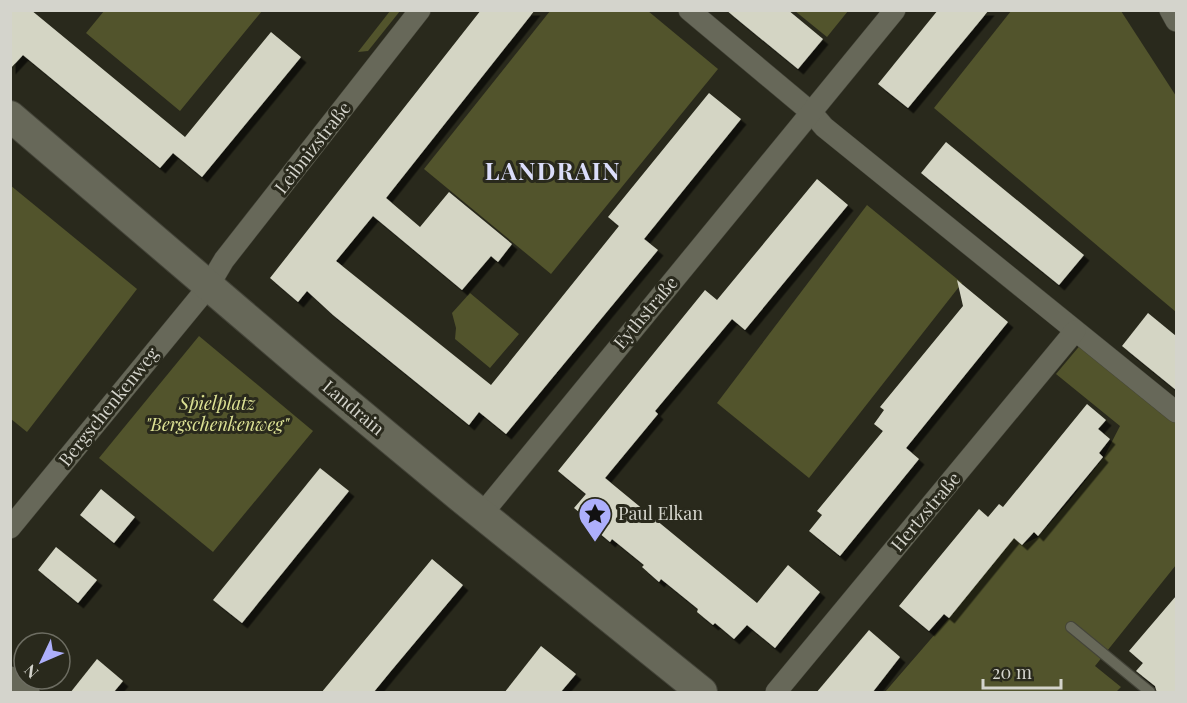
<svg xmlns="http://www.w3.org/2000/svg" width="1187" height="703" font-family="'Playfair Display',serif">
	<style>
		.green { fill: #52542c }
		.building { fill: #d4d5c4; filter: url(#shadow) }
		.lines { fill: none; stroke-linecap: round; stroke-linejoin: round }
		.lane-casing { stroke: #444439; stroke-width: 12 }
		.street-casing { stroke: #444439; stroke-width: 22 }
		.secondary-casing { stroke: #444439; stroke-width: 32 }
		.lane { stroke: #676859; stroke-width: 10 }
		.street { stroke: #676859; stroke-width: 21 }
		.secondary { stroke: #676859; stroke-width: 30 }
		.labels { text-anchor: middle; stroke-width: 6; stroke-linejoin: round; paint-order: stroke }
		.street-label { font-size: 18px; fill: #d4d4cc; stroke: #29291c }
		.park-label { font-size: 18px; font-style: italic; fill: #dde294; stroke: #29291c }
		.poi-label { font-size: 18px; fill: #d4d4cc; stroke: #29291c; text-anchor: start }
		.district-label { font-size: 24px; font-weight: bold; letter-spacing: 1.5px; fill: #dbddfa; stroke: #29291c }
	</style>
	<defs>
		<filter id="shadow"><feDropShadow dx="5.5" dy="5.5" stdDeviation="0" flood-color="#0009"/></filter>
	</defs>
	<rect width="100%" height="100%" fill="#29291c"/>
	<g class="green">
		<path d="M 104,11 L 104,10 L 262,11 L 180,111 L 86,33 Z"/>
		<path d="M 390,11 L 400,11 L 368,51 L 358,52 Z"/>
		<path d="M 550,11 L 648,11 L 718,69 L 551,274 L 424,169 Z"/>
		<path d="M 795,11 L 848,11 L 827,37 Z"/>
		<path d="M 1011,11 L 1121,11 L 1176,96 L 1176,312 L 934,108 Z"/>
		<path d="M 10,185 L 137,289 L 27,432 L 11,419 Z"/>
		<path d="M 867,205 L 962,283 L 809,478 L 717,403 Z"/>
		<path d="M 470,293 L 519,334 L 490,368 L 455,339 L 456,328 L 452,313 Z"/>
		<path d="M 199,336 L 313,431 L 213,552 L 99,458 Z"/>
		<path d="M 1082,343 L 1176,420 L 1176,565 L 1095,666 L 1121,687 L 1116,692 L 885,692 L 949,618 L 1009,534 L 1022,545 L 1038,537 L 1070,500 L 1104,457 L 1120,426 L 1056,374 Z"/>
	</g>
	<g class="building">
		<path d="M 10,10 L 31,10 L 185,137 L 271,32 L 301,57 L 202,177 L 173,153 L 160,168 L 23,55 L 10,69 Z"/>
		<path d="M 481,10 L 535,10 L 386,198 L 420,227 L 449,192 L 512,244 L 498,262 L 491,256 L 462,290 L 373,216 L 336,261 L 491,385 L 619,226 L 608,217 L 709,93 L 741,119 L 644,239 L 658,250 L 506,434 L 479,412 L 469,425 L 333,315 L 307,291 L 298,302 L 270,278 Z"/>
		<path d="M 726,10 L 788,10 L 823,39 L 798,69 Z"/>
		<path d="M 938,10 L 989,10 L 908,108 L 878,84 Z"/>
		<path d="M 946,142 L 1084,255 L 1059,285 L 921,173 Z"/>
		<path d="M 817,179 L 848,205 L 745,330 L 732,319 L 655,411 L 658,414 L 605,478 L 757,603 L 788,565 L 820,592 L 775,648 L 747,625 L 734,639 L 715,623 L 713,625 L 697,612 L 698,609 L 661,579 L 659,582 L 642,567 L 644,565 L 612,539 L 610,542 L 592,527 L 594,524 L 574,508 L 586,494 L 558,471 L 705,290 L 717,300 Z"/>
		<path d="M 957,280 L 1008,322 L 906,448 L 919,459 L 840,556 L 809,531 L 822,515 L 817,511 L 883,431 L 874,424 L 884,410 L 880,407 L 963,306 Z"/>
		<path d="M 1148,313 L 1176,336 L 1176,390 L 1122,346 Z"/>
		<path d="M 1087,404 L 1106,420 L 1098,429 L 1110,439 L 1099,453 L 1103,457 L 1038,536 L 1034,532 L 1022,545 L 1014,538 L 949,618 L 944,614 L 929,631 L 899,606 L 979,509 L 988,517 L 999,504 L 1003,507 Z"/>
		<path d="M 320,468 L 349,491 L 242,623 L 213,600 Z"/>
		<path d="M 101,489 L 135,517 L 114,543 L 80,515 Z"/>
		<path d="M 56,547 L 97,580 L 78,603 L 38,570 Z"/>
		<path d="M 432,559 L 463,585 L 391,671 L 373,693 L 321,693 Z"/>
		<path d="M 1176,596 L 1176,693 L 1157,693 L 1155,686 L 1136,671 L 1143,663 L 1129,651 Z"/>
		<path d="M 869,630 L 900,657 L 872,693 L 816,693 Z"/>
		<path d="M 541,646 L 576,674 L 560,693 L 504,693 Z"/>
		<path d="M 97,659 L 123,681 L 113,693 L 70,693 Z"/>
	</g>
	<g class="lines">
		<g class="lane-casing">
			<path id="lane" d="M 1071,627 L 1150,692"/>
		</g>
		<g class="street-casing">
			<g id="street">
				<path d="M 689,10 L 812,113 L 824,127 L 1176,412"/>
				<path d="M 1170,10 L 1176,21"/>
				<path d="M 482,514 L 895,10"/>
				<path d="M 10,528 L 208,287 L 224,260 L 420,10"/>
				<path d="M 10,677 L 29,692"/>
				<path d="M 776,692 L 1075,331"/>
			</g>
		</g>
		<g class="secondary-casing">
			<path id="secondary" d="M 10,116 L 305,368 L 459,496 L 702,692"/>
		</g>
		<use href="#lane" class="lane"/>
		<use href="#street" class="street"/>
		<use href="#secondary" class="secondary"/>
	</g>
	<defs>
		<g id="sight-pin" transform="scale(1.725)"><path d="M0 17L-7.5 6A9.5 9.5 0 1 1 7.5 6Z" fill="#adaffb" stroke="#29291c"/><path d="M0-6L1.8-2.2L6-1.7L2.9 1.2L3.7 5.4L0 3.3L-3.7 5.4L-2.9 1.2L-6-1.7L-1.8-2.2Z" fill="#111"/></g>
	</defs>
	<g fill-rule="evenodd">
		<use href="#sight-pin" x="595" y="514"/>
	</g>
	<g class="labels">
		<g class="street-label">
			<text transform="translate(313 148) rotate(-52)" y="6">Leibnizstraße</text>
			<text transform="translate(646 313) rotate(-50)" y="6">Eythstraße</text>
			<text transform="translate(109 407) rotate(-51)" y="6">Bergschenkenweg</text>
			<text transform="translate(353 408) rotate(40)" y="6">Landrain</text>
			<text transform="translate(926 512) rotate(-50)" y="6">Hertzstraße</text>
		</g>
		<g class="park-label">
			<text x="217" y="410">Spielplatz<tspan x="217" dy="21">"Bergschenkenweg"</tspan></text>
		</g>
		<g class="poi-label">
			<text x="618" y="520">Paul Elkan</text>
		</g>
		<g class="district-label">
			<text x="553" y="180">LANDRAIN</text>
		</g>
	</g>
	<rect width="1187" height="703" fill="none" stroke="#d4d4cc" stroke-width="24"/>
	<g transform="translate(42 661) rotate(226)"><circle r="28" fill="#29291c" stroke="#6d6d62" stroke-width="1.5"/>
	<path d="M0-4.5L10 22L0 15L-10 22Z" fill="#adaffb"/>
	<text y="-9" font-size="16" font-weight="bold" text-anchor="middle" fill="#d4d4cc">N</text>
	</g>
	<path d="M983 679v9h78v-9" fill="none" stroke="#d4d4cc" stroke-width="3"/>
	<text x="992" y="679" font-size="18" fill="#d4d4cc" stroke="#29291c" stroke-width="4.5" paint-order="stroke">20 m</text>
</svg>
